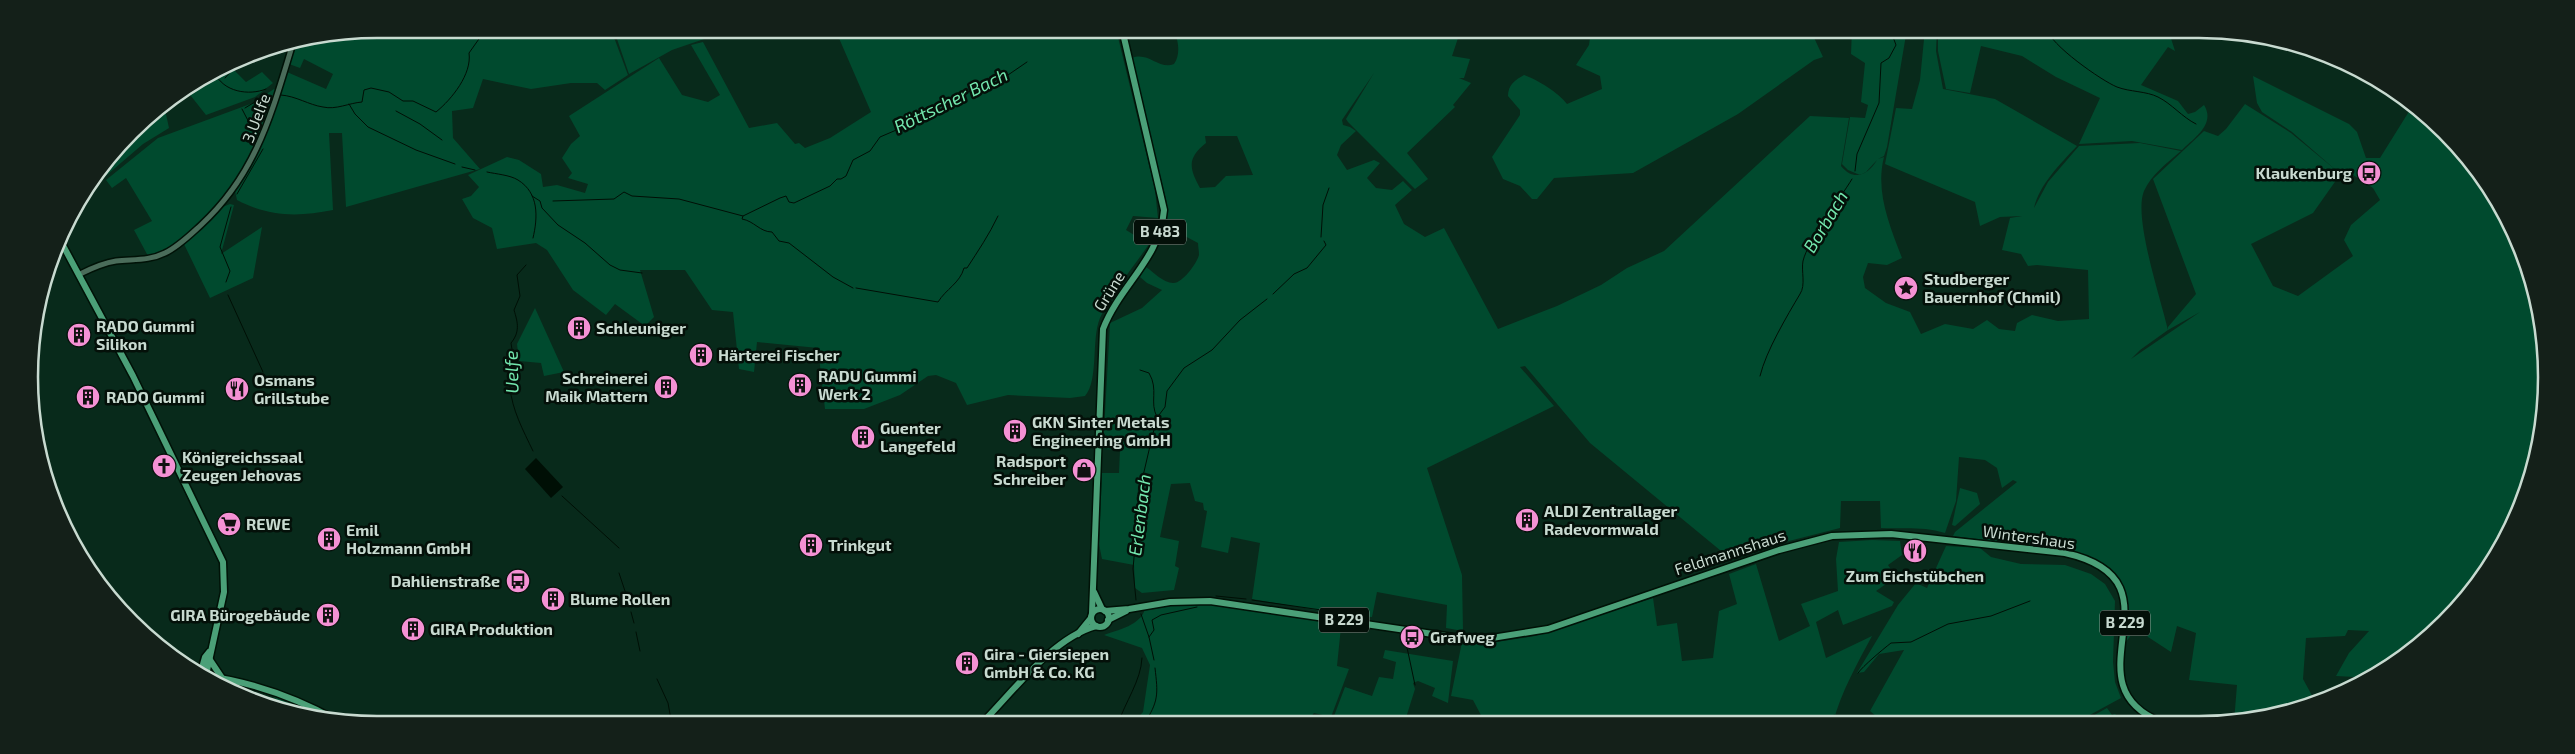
<svg xmlns="http://www.w3.org/2000/svg" width="2575" height="754" font-family="'Exo 2',sans-serif">
	<style>
		.green { fill: #004a2e; fill-rule: evenodd }
		.water { fill: #000f05 }
		.lines { fill: none; stroke-linecap: round; stroke-linejoin: round }
		.stream { stroke: #000f05; stroke-width: 1 }
		.minor-casing { stroke: #001207; stroke-width: 8 }
		.major-casing { stroke: #001207; stroke-width: 9 }
		.minor { stroke: #4a6c5a; stroke-width: 5 }
		.major { stroke: #4ba078; stroke-width: 6 }
		.labels { text-anchor: middle; stroke-width: 5; stroke-linejoin: round; paint-order: stroke }
		.shield { fill: #041009; stroke: #8d9d94; stroke-width: 1 }
		.shield-label { font-size: 15px; font-weight: bold; fill: #c8dad0 }
		.street-label { font-size: 16px; fill: #c8dad0; stroke: #041009 }
		.poi-label { font-size: 16px; font-weight: bold; fill: #c8dad0; stroke: #041009; text-anchor: start }
		.water-label { font-size: 18px; font-style: italic; fill: #73e7ae; stroke: #041009 }
		.rim { fill: none; stroke: #c8dad0; stroke-width: 2.5 }
	</style>
	<rect width="100%" height="100%" fill="#082a1b"/>
	<g class="green">
		<path d="M 377,29 L 607,29 L 615,40 L 628,75 L 605,90 L 597,83 L 571,83 L 531,89 L 483,79 L 473,108 L 452,111 L 453,138 L 480,169 L 346,207 L 342,133 L 329,133 L 333,210 C 298,217 269,217 237,200 L 235,191 C 261,154 273,115 287,72 L 326,89 L 333,74 L 304,59 L 300,68 L 289,64 L 297,39 L 309,35 Z"/>
		<path d="M 610,29 L 701,29 L 707,38 L 672,50 L 629,74 L 617,39 Z"/>
		<path d="M 835,29 L 1116,29 L 1155,190 L 1158,218 L 1133,216 L 1126,230 L 1149,244 C 1133,268 1112,292 1100,318 C 1091,339 1099,380 1085,396 L 1070,398 L 1008,395 L 967,405 L 956,383 L 936,375 L 928,376 L 900,395 L 864,409 L 825,409 L 818,348 L 757,342 L 754,372 L 739,369 L 733,312 L 712,310 L 685,270 L 640,270 L 654,317 L 645,326 L 615,304 L 606,315 L 573,290 L 547,250 L 536,243 L 497,249 L 492,228 L 473,218 L 462,199 L 471,196 L 479,187 L 468,175 L 507,157 L 519,160 L 541,174 L 543,187 L 557,185 L 585,193 L 588,184 L 568,178 L 572,173 L 562,158 L 571,144 L 580,136 L 569,116 L 659,58 L 682,95 L 708,102 L 720,95 L 691,45 L 703,42 L 749,128 L 777,123 L 795,144 L 799,143 L 805,148 L 830,138 L 871,112 Z"/>
		<path d="M 1171,29 L 1461,29 L 1452,56 L 1470,59 L 1464,78 L 1459,78 L 1471,83 L 1453,105 L 1455,107 L 1407,153 L 1428,179 L 1415,189 L 1348,122 L 1346,119 L 1374,73 L 1342,120 L 1343,125 L 1350,127 L 1356,131 L 1341,145 L 1337,155 L 1347,170 L 1374,160 L 1380,163 L 1367,178 L 1376,188 L 1392,190 L 1403,181 L 1412,190 L 1395,205 L 1404,224 L 1425,237 L 1444,228 L 1498,329 L 1557,306 L 1601,285 L 1627,268 L 1664,251 L 1810,116 L 1849,118 L 1841,166 C 1854,182 1868,175 1877,160 L 1866,172 L 1860,175 L 1848,170 L 1842,164 L 1850,117 L 1865,118 L 1868,105 L 1861,102 L 1865,63 L 1851,54 L 1852,29 L 1907,29 L 1887,147 L 1884,156 L 1878,159 L 1884,157 C 1875,192 1890,226 1902,258 L 1887,265 L 1868,263 L 1863,277 L 1865,288 L 1886,303 L 1910,312 L 1921,334 L 1945,324 L 1973,329 L 1987,320 L 1999,329 L 2015,331 L 2017,323 L 2032,315 L 2058,321 L 2089,319 L 2088,270 L 2037,265 L 2028,266 L 2021,254 L 2002,250 L 2010,218 L 2022,216 L 2000,217 L 1980,226 L 1975,202 L 1885,164 L 1896,108 L 1912,109 L 1920,80 L 1925,29 L 1937,29 L 1936,51 L 1943,89 L 1995,99 L 2077,146 C 2061,163 2039,185 2034,208 L 2048,182 L 2079,146 L 2140,143 L 2181,151 C 2168,162 2151,175 2144,191 C 2133,217 2161,299 2168,330 L 2140,350 L 2131,359 L 2200,312 L 2168,330 L 2168,327 L 2196,294 L 2153,179 L 2204,131 L 2218,136 L 2226,129 L 2245,104 L 2291,133 L 2337,171 L 2292,132 L 2262,112 L 2257,103 L 2253,76 L 2349,124 L 2357,132 L 2366,158 L 2380,158 L 2413,105 L 2444,131 L 2487,183 L 2520,243 L 2539,309 L 2546,377 L 2540,445 L 2510,531 L 2444,623 L 2355,687 L 2355,677 L 2336,676 L 2349,653 L 2369,631 L 2348,630 L 2345,636 L 2306,638 L 2303,679 L 2315,701 L 2243,722 L 2234,722 L 2237,685 L 2189,680 L 2196,633 L 2177,626 L 2171,652 L 2148,637 L 2143,629 L 2135,630 L 2125,643 C 2135,592 2123,567 2072,551 L 1953,536 L 1955,532 L 2017,482 L 2013,480 L 2002,488 L 1997,468 L 1985,460 L 1959,457 L 1956,501 L 1945,533 C 1924,526 1903,529 1881,528 L 1880,501 L 1841,501 L 1840,528 L 1785,542 L 1732,560 L 1590,443 L 1525,366 L 1520,367 L 1554,406 L 1427,468 L 1462,575 L 1463,631 L 1446,628 L 1447,605 L 1377,592 L 1372,617 L 1350,616 L 1252,599 L 1260,543 L 1231,537 L 1228,553 L 1201,547 L 1207,511 L 1204,510 L 1203,503 L 1195,501 L 1190,483 L 1171,484 L 1160,537 L 1179,541 L 1175,566 L 1179,568 L 1174,590 L 1142,593 L 1135,588 L 1134,565 L 1102,559 L 1099,544 L 1102,473 L 1119,473 L 1120,450 L 1103,449 L 1110,323 L 1142,308 L 1162,290 L 1147,283 L 1140,277 L 1146,267 C 1153,272 1164,283 1173,283 C 1182,284 1197,263 1199,255 C 1199,251 1198,246 1198,243 L 1166,226 L 1167,204 L 1132,58 C 1148,51 1159,70 1174,64 C 1181,55 1179,36 1171,29 ZM 1205,136 L 1237,136 L 1253,175 L 1226,176 L 1215,187 L 1200,188 C 1189,168 1187,158 1206,143 ZM 2344,169 L 2373,188 L 2380,200 L 2351,225 L 2344,240 L 2353,256 L 2298,296 L 2273,286 L 2251,244 L 2313,213 ZM 1147,473 L 1139,489 L 1135,552 L 1138,487 Z"/>
		<path d="M 1567,29 L 1810,29 L 1823,57 L 1814,60 L 1738,114 L 1633,173 L 1554,178 L 1537,199 L 1532,199 L 1520,186 L 1503,179 L 1492,157 L 1520,115 L 1520,110 L 1508,96 C 1508,85 1515,80 1524,75 C 1538,80 1559,93 1567,104 L 1602,89 L 1600,76 L 1576,65 L 1589,45 L 1590,38 Z"/>
		<path d="M 1984,29 L 2168,29 L 2175,51 L 2168,47 L 2141,85 L 2178,101 L 2188,114 L 2195,112 L 2204,105 C 2216,124 2194,138 2182,150 L 2132,141 L 2079,144 L 2100,98 L 2056,77 L 2022,56 L 1981,46 L 1970,93 L 1946,89 L 1938,51 L 1938,33 L 1968,31 L 1983,34 Z"/>
		<path d="M 242,56 L 232,68 L 246,82 L 262,72 L 273,83 L 255,97 L 206,115 L 187,91 Z"/>
		<path d="M 274,89 L 276,90 C 256,155 217,234 148,256 L 134,230 L 152,221 L 126,178 L 112,188 L 106,180 L 158,138 L 253,103 Z"/>
		<path d="M 164,105 L 169,128 L 143,144 L 80,198 C 102,163 128,127 164,105 Z"/>
		<path d="M 230,204 L 234,205 L 221,254 L 262,227 L 253,278 L 210,298 L 184,244 L 220,208 Z"/>
		<path d="M 535,308 L 564,372 L 544,376 L 541,363 L 519,361 L 517,344 Z"/>
		<path d="M 1960,488 L 1977,493 L 1980,504 L 1955,526 L 1952,525 Z"/>
		<path d="M 1872,540 L 1900,541 L 1902,555 L 1888,565 L 1896,577 L 1876,591 L 1894,602 L 1892,606 L 1843,625 L 1838,610 L 1816,622 L 1826,658 L 1872,636 C 1857,664 1841,692 1833,723 L 1495,723 L 1483,719 L 1473,700 L 1451,696 L 1462,642 L 1496,642 L 1535,636 L 1653,598 L 1657,626 L 1677,623 L 1682,661 L 1713,658 L 1719,611 L 1737,604 L 1729,574 L 1756,564 L 1779,641 L 1810,626 L 1801,604 L 1838,591 L 1836,559 L 1839,542 Z"/>
		<path d="M 1946,546 L 1980,548 L 1991,557 L 2021,564 L 2065,565 L 2091,574 L 2105,584 L 2115,601 L 2113,662 L 2115,682 L 2121,698 L 2075,723 L 1884,723 L 1870,711 L 1904,650 L 1879,654 L 1864,672 L 1857,673 L 1898,605 L 1916,583 L 1927,588 Z"/>
		<path d="M 1193,603 L 1227,605 L 1350,624 L 1350,628 L 1341,627 L 1337,666 L 1349,669 L 1331,717 L 1314,713 L 1305,724 L 1132,724 L 1143,712 L 1150,665 L 1142,648 L 1104,635 C 1118,630 1141,625 1145,609 Z"/>
		<path d="M 1385,650 L 1453,661 L 1448,703 L 1432,696 L 1435,688 L 1418,681 L 1413,683 L 1415,689 L 1404,724 L 1331,724 L 1345,687 L 1372,696 L 1379,677 L 1393,679 L 1396,662 L 1383,658 Z"/>
		<path d="M 276,695 L 332,721 L 322,720 L 278,701 L 274,697 Z"/>
		<path d="M 2107,708 L 2112,715 L 2115,714 L 2123,722 L 2080,723 Z"/>
	</g>
	<path class="water" d="M 536,458 L 563,487 L 551,498 L 525,469 Z"/>
	<g class="lines">
		<g class="stream">
			<path d="M 2047,29 C 2049,44 2102,81 2117,87 C 2130,92 2146,91 2158,97 C 2172,104 2182,117 2196,124"/>
			<path d="M 2064,29 L 2085,31 L 2103,29"/>
			<path d="M 2107,29 L 2114,32"/>
			<path d="M 215,73 C 223,92 249,96 266,89"/>
			<path d="M 225,78 L 247,54"/>
			<path d="M 281,95 C 296,96 309,105 323,107 C 336,110 349,103 362,102 L 364,90 L 371,88 L 389,92 L 403,101 L 413,101 L 436,112 C 452,99 472,74 469,53 L 486,29"/>
			<path d="M 349,104 L 355,114 L 368,127 L 416,150 L 455,164"/>
			<path d="M 245,108 L 263,97"/>
			<path d="M 242,109 L 257,138"/>
			<path d="M 396,111 L 420,124 L 442,140"/>
			<path d="M 462,167 L 475,170"/>
			<path d="M 1855,171 L 1857,154 L 1879,103 L 1881,63 L 1889,58 L 1896,45 L 1890,29"/>
			<path d="M 487,172 C 496,174 510,175 518,180 C 539,193 538,217 533,238"/>
			<path d="M 237,194 L 263,149"/>
			<path d="M 532,196 L 540,201 L 542,208 L 558,225 L 585,243 L 610,265 L 620,270 L 642,273"/>
			<path d="M 553,201 L 614,199 L 624,192 L 632,196 L 679,199 L 743,216 L 780,198 L 786,196 L 789,202 L 794,203 L 830,186 L 837,179 L 841,179 L 846,176 L 853,160 L 870,151 L 880,137 L 915,122 L 921,118 L 923,111 L 1008,75 L 1027,62"/>
			<path d="M 743,216 L 742,219 C 754,221 760,232 772,232 L 779,241 L 789,243 L 833,277 L 853,288"/>
			<path d="M 1321,237 L 1323,205 L 1329,188"/>
			<path d="M 526,265 L 517,275 L 520,296 L 514,310 C 518,323 520,332 511,343 C 514,357 510,372 510,387 C 512,410 523,430 533,451"/>
			<path d="M 226,282 L 230,271 L 220,247 L 231,207"/>
			<path d="M 856,288 L 938,302 C 946,289 960,283 964,268 L 967,268 C 978,251 989,235 998,216"/>
			<path d="M 1273,294 L 1294,274 L 1307,268 L 1326,245 L 1324,241"/>
			<path d="M 228,295 L 263,372"/>
			<path d="M 1140,370 L 1149,373 C 1159,390 1149,402 1157,417"/>
			<path d="M 1760,376 C 1766,351 1787,316 1800,294 C 1806,285 1801,271 1803,261 C 1808,240 1840,199 1852,179"/>
			<path d="M 562,496 L 619,548"/>
			<path d="M 619,573 L 627,597"/>
			<path d="M 1216,596 L 1246,599"/>
			<path d="M 1136,600 L 1133,569 L 1140,489 L 1153,433 L 1159,415 L 1165,407 L 1167,391 L 1184,368 L 1212,350 L 1240,320 L 1267,299"/>
			<path d="M 1252,600 L 1342,613"/>
			<path d="M 631,612 L 634,623"/>
			<path d="M 1141,614 L 1149,637 L 1154,660"/>
			<path d="M 636,632 L 640,651"/>
			<path d="M 1149,637 L 1154,630 L 1152,620 L 1161,615 L 1197,607"/>
			<path d="M 1405,638 L 1415,685"/>
			<path d="M 1858,673 C 1863,666 1882,650 1891,643 L 1911,642 L 1948,624 L 1991,616 L 2030,601"/>
			<path d="M 657,679 L 668,703 L 672,725"/>
			<path d="M 1824,723 L 1834,715"/>
			<path d="M 1118,724 C 1125,702 1141,681 1142,658"/>
			<path d="M 1144,724 C 1159,701 1158,694 1155,668"/>
		</g>
		<g class="minor-casing">
			<path id="minor" d="M 80,274 C 92,268 103,263 116,261 C 133,259 149,261 165,253 C 178,247 190,235 201,225 C 258,172 272,111 294,40"/>
		</g>
		<g class="major-casing">
			<g id="major">
				<path d="M 59,238 L 133,376 L 223,562 L 224,592 L 206,675"/>
				<path d="M 1094,592 L 1102,609"/>
				<circle cx="1100" cy="618" r="9"/>
				<path d="M 1105,611 L 1129,609 L 1170,602 L 1210,601 L 1460,638 L 1492,638 L 1548,629 L 1779,550 L 1832,536 L 1891,534 L 2065,553 C 2190,581 2063,682 2161,722"/>
				<path d="M 1092,613 L 1103,329 C 1120,285 1160,259 1164,210 L 1122,29"/>
				<path d="M 1108,620 L 1126,611"/>
				<path d="M 1078,634 L 1091,618"/>
				<path d="M 209,652 L 205,657 L 200,675 C 249,681 295,697 338,721"/>
				<path d="M 210,660 L 222,678"/>
				<path d="M 981,724 C 1012,693 1052,638 1096,626"/>
			</g>
		</g>
		<use href="#minor" class="minor"/>
		<use href="#major" class="major"/>
	</g>
	<defs>
		<g id="bus-disc" transform="scale(1.25)"><circle r="9.5" fill="#f491d4" stroke="#041009"/><path d="M-5-6H5V4H4V6H2V4H-2V6H-4V4H-5ZM-3.5-4V0h7V-4ZM-3.5 1.2v1.5H-2V1.2ZM2 1.2v1.5H3.5V1.2Z" fill="#111"/></g>
		<g id="sight-disc" transform="scale(1.25)"><circle r="9.5" fill="#f491d4" stroke="#041009"/><path d="M0-6L1.8-2.2L6-1.7L2.9 1.2L3.7 5.4L0 3.3L-3.7 5.4L-2.9 1.2L-6-1.7L-1.8-2.2Z" fill="#111"/></g>
		<g id="building-disc" transform="scale(1.25)"><circle r="9.5" fill="#f491d4" stroke="#041009"/><path d="M-4-6H4V6H1V3H-1V6H-4ZM-2.5-4.3h1.7v1.8h-1.7ZM.8-4.3h1.7v1.8H.8ZM-2.5-1h1.7V.8h-1.7ZM.8-1h1.7V.8H.8Z" fill="#111"/></g>
		<g id="restaurant-disc" transform="scale(1.25)"><circle r="9.5" fill="#f491d4" stroke="#041009"/><path d="M-5-6h1v4h1v-4h1v4h1v-4h1v5L-1.5 .5V6h-2V.5L-5-1ZM5-6V6H3V1.5H1.5Q1.5-4 5-6Z" fill="#111"/></g>
		<g id="church-disc" transform="scale(1.25)"><circle r="9.5" fill="#f491d4" stroke="#041009"/><path d="M-1.2-6h2.4v3.5h3.3v2.4h-3.3V6h-2.4V-.1h-3.3v-2.4h3.3Z" fill="#111"/></g>
		<g id="shop-disc" transform="scale(1.25)"><circle r="9.5" fill="#f491d4" stroke="#041009"/><path d="M-5-2.5h2.3a2.7 3.5 0 0 1 5.4 0H5L5.5 6h-11ZM-1.5-2.5h3a1.5 2.3 0 0 0-3 0Z" fill="#111"/></g>
		<g id="supermarket-disc" transform="scale(1.25)"><circle r="9.5" fill="#f491d4" stroke="#041009"/><path d="M-6-5.5h2.5l.6 2H6L4.5 2H-2.5L-4.4-4H-6ZM-1.5 3.2a1.3 1.3 0 1 0 .1 0ZM3 3.2a1.3 1.3 0 1 0 .1 0Z" fill="#111"/></g>
	</defs>
	<g fill-rule="evenodd">
		<use href="#bus-disc" x="2369" y="173"/>
		<use href="#sight-disc" x="1906" y="288"/>
		<use href="#building-disc" x="579" y="328"/>
		<use href="#building-disc" x="79" y="335"/>
		<use href="#building-disc" x="701" y="355"/>
		<use href="#building-disc" x="800" y="385"/>
		<use href="#building-disc" x="666" y="387"/>
		<use href="#restaurant-disc" x="237" y="389"/>
		<use href="#building-disc" x="88" y="397"/>
		<use href="#building-disc" x="1015" y="431"/>
		<use href="#building-disc" x="863" y="437"/>
		<use href="#church-disc" x="164" y="466"/>
		<use href="#shop-disc" x="1084" y="470"/>
		<use href="#building-disc" x="1527" y="520"/>
		<use href="#supermarket-disc" x="229" y="524"/>
		<use href="#building-disc" x="329" y="539"/>
		<use href="#building-disc" x="811" y="545"/>
		<use href="#restaurant-disc" x="1915" y="551"/>
		<use href="#bus-disc" x="518" y="581"/>
		<use href="#building-disc" x="553" y="599"/>
		<use href="#building-disc" x="328" y="615"/>
		<use href="#building-disc" x="413" y="629"/>
		<use href="#bus-disc" x="1412" y="637"/>
		<use href="#building-disc" x="967" y="663"/>
	</g>
	<g class="labels">
		<g class="shield">
			<rect x="1134" y="219.5" width="52" height="25" rx="4"/>
			<rect x="1319" y="607.5" width="50" height="25" rx="4"/>
			<rect x="2100" y="610.5" width="50" height="25" rx="4"/>
		</g>
		<g class="shield-label">
			<text x="1160" y="237">B 483</text>
			<text x="1344" y="625">B 229</text>
			<text x="2125" y="628">B 229</text>
		</g>
		<g class="street-label">
			<text transform="translate(256 118) rotate(-69)" y="6">3.Uelfe</text>
			<text transform="translate(1109 291) rotate(-58)" y="6">Grüne</text>
			<text transform="translate(2029 537) rotate(8)" y="6">Wintershaus</text>
			<text transform="translate(1730 552) rotate(-18)" y="6">Feldmannshaus</text>
		</g>
		<g class="poi-label">
			<text x="2352" y="179" text-anchor="end">Klaukenburg</text>
			<text x="1924" y="285">Studberger<tspan x="1924" dy="18">Bauernhof (Chmil)</tspan></text>
			<text x="96" y="332">RADO Gummi<tspan x="96" dy="18">Silikon</tspan></text>
			<text x="596" y="334">Schleuniger</text>
			<text x="718" y="361">Härterei Fischer</text>
			<text x="818" y="382">RADU Gummi<tspan x="818" dy="18">Werk 2</tspan></text>
			<text x="648" y="384" text-anchor="end">Schreinerei<tspan x="648" dy="18">Maik Mattern</tspan></text>
			<text x="254" y="386">Osmans<tspan x="254" dy="18">Grillstube</tspan></text>
			<text x="106" y="403">RADO Gummi</text>
			<text x="1032" y="428">GKN Sinter Metals<tspan x="1032" dy="18">Engineering GmbH</tspan></text>
			<text x="880" y="434">Guenter<tspan x="880" dy="18">Langefeld</tspan></text>
			<text x="182" y="463">Königreichssaal<tspan x="182" dy="18">Zeugen Jehovas</tspan></text>
			<text x="1066" y="467" text-anchor="end">Radsport<tspan x="1066" dy="18">Schreiber</tspan></text>
			<text x="1544" y="517">ALDI Zentrallager<tspan x="1544" dy="18">Radevormwald</tspan></text>
			<text x="246" y="530">REWE</text>
			<text x="346" y="536">Emil<tspan x="346" dy="18">Holzmann GmbH</tspan></text>
			<text x="828" y="551">Trinkgut</text>
			<text x="1915" y="582" text-anchor="middle">Zum Eichstübchen</text>
			<text x="500" y="587" text-anchor="end">Dahlienstraße</text>
			<text x="570" y="605">Blume Rollen</text>
			<text x="310" y="621" text-anchor="end">GIRA Bürogebäude</text>
			<text x="430" y="635">GIRA Produktion</text>
			<text x="1430" y="643">Grafweg</text>
			<text x="984" y="660">Gira - Giersiepen<tspan x="984" dy="18">GmbH &amp; Co. KG</tspan></text>
		</g>
		<g class="water-label">
			<text transform="translate(951 101) rotate(-26)" y="6">Röttscher Bach</text>
			<text transform="translate(1826 222) rotate(-59)" y="6">Borbach</text>
			<text transform="translate(512 372) rotate(-91)" y="6">Uelfe</text>
			<text transform="translate(1140 515) rotate(-83)" y="6">Erlenbach</text>
		</g>
	</g>
	<path d="M0 0H2575V754H0ZM377 38H2199A339 339 0 0 1 2538 377V377A339 339 0 0 1 2199 716H377A339 339 0 0 1 38 377V377A339 339 0 0 1 377 38Z" fill="#142019" fill-rule="evenodd"/>
	<path class="rim" d="M377 38H2199A339 339 0 0 1 2538 377V377A339 339 0 0 1 2199 716H377A339 339 0 0 1 38 377V377A339 339 0 0 1 377 38Z"/>
</svg>
